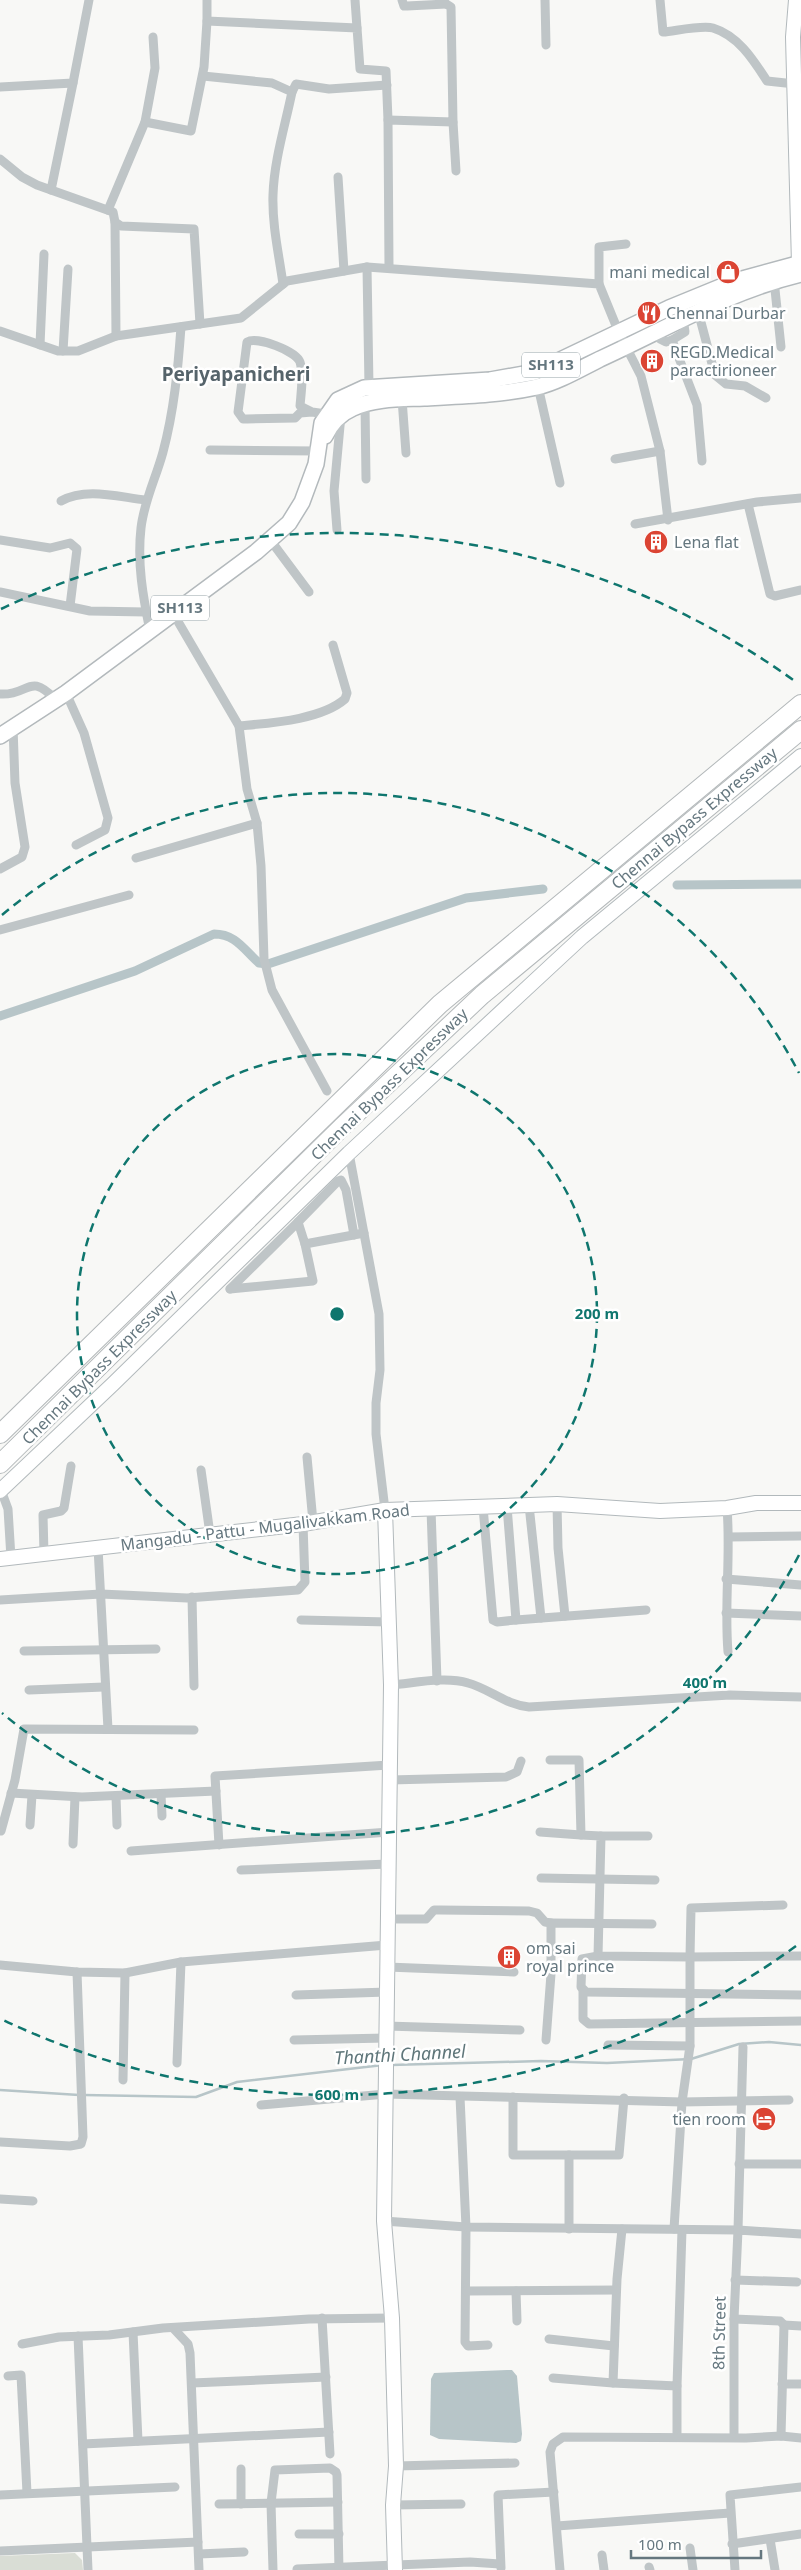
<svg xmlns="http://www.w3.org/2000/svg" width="801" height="2570" font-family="'Noto Sans',sans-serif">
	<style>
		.green { fill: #d9ddd5 }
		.water { fill: #b7c5c8 }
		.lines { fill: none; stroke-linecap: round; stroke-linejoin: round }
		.stream { stroke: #b7c5c8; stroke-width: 2.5 }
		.canal { stroke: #b7c5c8; stroke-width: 9 }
		.secondary-casing { stroke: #b2b9bc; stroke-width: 16 }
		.primary-casing { stroke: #b3b9bc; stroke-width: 18 }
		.highway-casing { stroke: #b3b8ba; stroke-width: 20 }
		.street { stroke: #bfc5c7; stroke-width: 9 }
		.secondary { stroke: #fff; stroke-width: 14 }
		.primary { stroke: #fff; stroke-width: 15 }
		.highway { stroke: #fff; stroke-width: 18 }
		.ring { fill: none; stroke: #0f766e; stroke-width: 2.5; stroke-dasharray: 9 6 }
		.labels { text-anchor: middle; stroke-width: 5; stroke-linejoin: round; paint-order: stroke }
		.shield { fill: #fff; stroke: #93a0a5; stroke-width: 1 }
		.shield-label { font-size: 15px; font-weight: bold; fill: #65777f }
		.poi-label { font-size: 16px; fill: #65777f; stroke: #fff; text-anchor: start }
		.street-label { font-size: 16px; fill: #65777f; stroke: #fff }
		.water-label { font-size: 18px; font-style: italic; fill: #5f767a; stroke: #fff }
		.quarter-label { font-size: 19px; font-weight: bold; fill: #56646b; stroke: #fff }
		.centre { fill: #0f766e; stroke: #fff; stroke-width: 2.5 }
		.ring-label { font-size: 15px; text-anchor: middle; font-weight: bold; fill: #0f766e; stroke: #fff; stroke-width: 5; stroke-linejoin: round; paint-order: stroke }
	</style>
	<rect width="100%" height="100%" fill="#f8f8f6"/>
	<path class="green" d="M 75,2553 L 82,2560 L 83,2570 L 0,2570 L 0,2556 Z"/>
	<path class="water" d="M 507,2370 L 512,2370 L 517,2376 L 522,2434 L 521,2441 L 516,2443 L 439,2439 L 430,2435 L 431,2379 L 434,2373 Z"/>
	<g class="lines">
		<g class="stream">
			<path d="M 391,2065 L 541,2061 L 607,2063 L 691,2059 L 739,2044 L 769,2042 L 801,2045"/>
			<path d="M 0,2090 L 79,2095"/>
			<path d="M 84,2095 L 196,2097 L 237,2082 L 383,2065"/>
		</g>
		<g class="canal">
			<path d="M 677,885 L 801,884"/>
			<path d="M 0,1016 L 135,971 L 214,934 C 236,934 244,950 259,963 L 268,964 L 466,898 L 543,889"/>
		</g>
		<g class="secondary-casing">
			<g id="secondary">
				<path d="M 796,0 L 793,37 L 799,264 L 801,270"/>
				<path d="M 0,1491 L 113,1384 L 349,1153 L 582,937 L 801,756"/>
				<path d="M 385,1510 L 391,1685 L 384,2221 L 392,2318 L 396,2466 L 393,2505 L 395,2570"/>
				<path d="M 0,1559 L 303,1524 L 385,1510 L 557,1504 L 660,1511 L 727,1508 L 756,1503 L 801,1503"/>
			</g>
		</g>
		<g class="primary-casing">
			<g id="primary">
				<path d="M 325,436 C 331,423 339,414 353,408 C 375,398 401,399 424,398 C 461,396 501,395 537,387 C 558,382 580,369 600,359 C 666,329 729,291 801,274"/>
				<path d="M 0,736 L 66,693 L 256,552 L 289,523 L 302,502 L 316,464 L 322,423 L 338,400 L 364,388 L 490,380 L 535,372 L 669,308 L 735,281 L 801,263"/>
			</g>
		</g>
		<g class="highway-casing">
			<g id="highway">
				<path d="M 0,1434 L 440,1004 L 801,704"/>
				<path d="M 0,1464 L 342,1127 L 482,995 L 801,730"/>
			</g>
		</g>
		<g class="street">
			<path d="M 207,0 L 207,21 L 357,28 L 360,69 L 386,71 L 388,120"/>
			<path d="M 355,0 L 357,28"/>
			<path d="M 402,0 L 404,6 L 407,6 L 446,4"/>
			<path d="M 545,0 L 546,45"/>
			<path d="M 660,0 L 663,32 C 675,31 702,25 713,28 C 739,36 754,61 767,81 L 795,84"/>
			<path d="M 203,76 L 272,83 L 292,92 C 285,126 274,161 273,195 C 272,225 279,255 283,284"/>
			<path d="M 0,87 L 73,83 L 89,0"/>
			<path d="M 292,92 L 296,84 L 329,89 L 387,85"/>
			<path d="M 145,122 L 191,131 L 204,67 L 207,21"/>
			<path d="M 453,122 L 456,171"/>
			<path d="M 0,159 L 22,177 L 37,185 L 113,212 L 115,222 L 121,226 L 194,229 L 200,324"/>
			<path d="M 338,177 L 344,271"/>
			<path d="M 51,190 L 73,83"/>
			<path d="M 108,210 L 145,122 L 155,68 L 153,37"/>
			<path d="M 115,222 L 116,336"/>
			<path d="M 389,268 L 388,120 L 453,122 L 451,7 L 440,0"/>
			<path d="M 774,280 L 781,347"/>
			<path d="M 599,284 L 599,247 L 626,244"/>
			<path d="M 698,311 L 715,375 L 726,384 L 745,386 L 766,398"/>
			<path d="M 0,331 L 58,351 L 78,351 L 116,336 L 241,318 L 287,281 L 367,267 L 599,284 L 619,333 L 641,376 L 660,451 L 668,520"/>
			<path d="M 656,332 L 660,339 L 666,342 L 672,340 L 697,405 L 702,461"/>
			<path d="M 672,340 L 685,332 L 683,318"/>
			<path d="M 40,345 L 44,254"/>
			<path d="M 63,351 L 68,269"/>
			<path d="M 242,375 L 270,378"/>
			<path d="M 537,382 L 560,483"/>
			<path d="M 402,399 L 406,453"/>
			<path d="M 312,412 L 300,413 L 295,418 L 247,419 L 243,419 L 238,412 L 247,342 C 257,336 296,351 300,362 C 304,375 301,393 300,406 L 312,412 L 326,414"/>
			<path d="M 210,450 L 319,451"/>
			<path d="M 615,459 L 660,451"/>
			<path d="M 366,479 L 365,404 L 369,396 L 369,387 L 367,267"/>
			<path d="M 61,501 C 86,487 118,497 146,500"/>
			<path d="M 748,504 L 770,594 L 775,596 L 801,590"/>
			<path d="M 635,524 L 757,502 L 801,498"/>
			<path d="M 337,530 L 334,491 L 341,415"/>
			<path d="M 0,540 L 50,548 L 70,543 L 77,549 L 70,606"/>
			<path d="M 271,541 L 309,592"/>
			<path d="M 0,592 L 90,611 L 146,612"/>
			<path d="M 173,613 L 239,726 L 247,789 L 257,823 L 261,866 L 264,959 L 272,990 L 327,1091"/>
			<path d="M 150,631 C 143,597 137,563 141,528 C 144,501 156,478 163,452 C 174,411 178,369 181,327"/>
			<path d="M 66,693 L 84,733 L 108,818 L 105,830 L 76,845"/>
			<path d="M 0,694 C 30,696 28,671 56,700"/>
			<path d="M 239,726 C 270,723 321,720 345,699 L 347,693 L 333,645"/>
			<path d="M 136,858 L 257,823"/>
			<path d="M 0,869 L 22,857 L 25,847 L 15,783 L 13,727"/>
			<path d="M 0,930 L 129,895"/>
			<path d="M 349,1153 L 379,1314 L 380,1370 L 376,1403 L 376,1434 L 385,1510"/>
			<path d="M 298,1222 L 338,1181 L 341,1180 L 346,1190 L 354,1235"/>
			<path d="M 230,1289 L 298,1222 L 305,1244 L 364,1233"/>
			<path d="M 230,1289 L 313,1281 L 305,1244"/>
			<path d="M 307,1457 L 313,1522"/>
			<path d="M 201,1470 L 210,1534"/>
			<path d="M 1,1490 L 8,1509 L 11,1558"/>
			<path d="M 557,1504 L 558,1548 L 565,1616"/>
			<path d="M 529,1505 L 541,1618"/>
			<path d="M 507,1506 L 516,1620 L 646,1610"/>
			<path d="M 483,1507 L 493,1620 L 497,1622 L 516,1620"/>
			<path d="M 727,1508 C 731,1556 724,1604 728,1652"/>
			<path d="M 431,1509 L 437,1681"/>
			<path d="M 729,1537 L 801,1536"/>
			<path d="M 98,1548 L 108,1729"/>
			<path d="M 44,1554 L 43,1515 L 61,1511 L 64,1508 L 71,1466"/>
			<path d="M 726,1579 L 801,1585"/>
			<path d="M 192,1597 L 194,1686"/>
			<path d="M 0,1600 L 101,1594 L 187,1598 L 298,1590 L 305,1582 L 303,1524"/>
			<path d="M 726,1613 L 801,1616"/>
			<path d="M 301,1620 L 389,1622"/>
			<path d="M 24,1651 L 156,1649"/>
			<path d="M 391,1685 C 415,1683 445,1676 468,1683 C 490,1689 506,1705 529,1707 L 730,1695 L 801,1697"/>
			<path d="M 29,1690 L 104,1687"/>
			<path d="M 550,1760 L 579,1760 L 581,1835 L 601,1836 L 598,1956 L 690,1957 L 690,2046"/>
			<path d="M 390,1780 L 506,1777 L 517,1772 L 521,1761"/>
			<path d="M 11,1793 L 82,1797 L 216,1791"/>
			<path d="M 161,1794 L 162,1816"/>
			<path d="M 116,1796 L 117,1825"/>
			<path d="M 30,1825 L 32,1795"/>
			<path d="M 1,1831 L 15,1780 L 24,1729 L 194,1730"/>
			<path d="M 540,1832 L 581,1835"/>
			<path d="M 601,1836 L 648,1836"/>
			<path d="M 73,1844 L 75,1797"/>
			<path d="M 219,1845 L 215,1776 L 389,1765"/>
			<path d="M 131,1851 L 389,1832"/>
			<path d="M 241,1870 L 388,1864"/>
			<path d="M 541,1878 L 655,1880"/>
			<path d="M 783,1905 L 691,1908 L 690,1957 L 801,1956"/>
			<path d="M 388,1919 L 426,1919 L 434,1910 L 439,1910 L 529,1911 L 537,1913 L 545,1922 L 551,1923"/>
			<path d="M 598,1956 L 582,1959 L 581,1987 L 586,1992 L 801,1995"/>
			<path d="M 0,1965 L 77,1972 L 125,1973 L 181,1962 L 387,1945"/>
			<path d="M 387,1967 L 514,1972"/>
			<path d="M 583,1990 L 583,2019 L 589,2024 L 801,2021"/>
			<path d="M 296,1995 L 387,1992"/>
			<path d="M 386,2026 L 520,2030"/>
			<path d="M 294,2040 L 386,2038"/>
			<path d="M 546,2040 L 551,1974 L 551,1923 L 652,1924"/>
			<path d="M 177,2063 L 181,1962"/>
			<path d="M 123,2080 L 125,1973"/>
			<path d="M 460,2097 L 466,2227 L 465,2342 L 468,2346 L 488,2345"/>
			<path d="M 513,2097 L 513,2155 L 619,2155 L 624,2098"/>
			<path d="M 261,2105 L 386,2094 L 682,2102 L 690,2046 L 608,2045"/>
			<path d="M 0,2142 L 70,2146 L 81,2144 L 83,2137 L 77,1972"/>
			<path d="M 739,2164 L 801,2164"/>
			<path d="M 0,2199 L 33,2201"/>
			<path d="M 384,2221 L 466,2227 L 738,2230 L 743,2047"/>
			<path d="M 569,2229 L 569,2155"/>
			<path d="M 622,2229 L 617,2279 L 613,2383 L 677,2386 L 682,2230"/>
			<path d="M 674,2229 L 682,2102 L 789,2100"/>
			<path d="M 735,2280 L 797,2282"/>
			<path d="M 466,2291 L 616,2290"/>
			<path d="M 516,2291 L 517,2321"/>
			<path d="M 322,2318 L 330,2454"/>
			<path d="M 734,2319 L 780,2321 L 784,2325 L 781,2436"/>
			<path d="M 784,2325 L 801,2326"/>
			<path d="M 173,2328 L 188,2344 L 190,2353 L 199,2570"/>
			<path d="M 133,2332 L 138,2441"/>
			<path d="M 78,2336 L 88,2570"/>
			<path d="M 549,2339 L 614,2346"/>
			<path d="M 22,2344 L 59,2337 L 109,2335 L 163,2328 L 309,2319 L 392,2318"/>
			<path d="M 8,2376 L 21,2375 L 27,2493"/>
			<path d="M 553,2378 L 613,2383"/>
			<path d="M 192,2383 L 326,2377"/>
			<path d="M 782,2384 L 801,2384"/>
			<path d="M 677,2386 L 677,2437"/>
			<path d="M 734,2437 L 734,2319 L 738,2230 L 801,2234"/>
			<path d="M 83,2444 L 329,2432"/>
			<path d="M 396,2466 L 515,2463"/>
			<path d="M 241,2469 L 241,2504"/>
			<path d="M 0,2495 L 175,2487"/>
			<path d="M 219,2504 L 338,2502"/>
			<path d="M 393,2505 L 461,2504"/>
			<path d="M 557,2526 L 730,2513"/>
			<path d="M 299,2534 L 339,2534"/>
			<path d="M 770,2539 L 775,2570"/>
			<path d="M 732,2544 L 801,2534"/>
			<path d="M 690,2548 L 693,2570"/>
			<path d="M 0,2551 L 198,2542"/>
			<path d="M 199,2554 L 244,2552"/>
			<path d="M 602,2555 L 604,2570"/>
			<path d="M 649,2567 L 650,2570"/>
			<path d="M 501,2568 L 498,2495 L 554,2492"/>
			<path d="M 297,2569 L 470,2562 L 500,2564"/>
			<path d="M 273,2570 L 271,2503 L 275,2470 L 330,2468 L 336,2472 L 337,2475 L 339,2570"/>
			<path d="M 560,2570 L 550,2452 L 553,2444 L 563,2437 L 746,2438 L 781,2436 L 801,2438"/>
			<path d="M 735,2570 L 730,2495 L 801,2487"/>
		</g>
		<use href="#secondary" class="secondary"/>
		<use href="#primary" class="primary"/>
		<use href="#highway" class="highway"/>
	</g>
	<g class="ring">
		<circle cx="337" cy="1314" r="260"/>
		<path d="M799 1555A521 521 0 0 1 2 1713M2 915A521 521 0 0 1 799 1073"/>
		<path d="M796 1946A781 781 0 0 1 1 2019M1 609A781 781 0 0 1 796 682"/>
	</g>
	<defs>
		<g id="shop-disc" transform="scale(1.25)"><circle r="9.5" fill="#db4433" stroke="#fff"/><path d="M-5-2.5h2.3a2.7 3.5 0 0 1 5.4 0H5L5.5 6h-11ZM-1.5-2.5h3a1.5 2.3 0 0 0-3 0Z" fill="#fff"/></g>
		<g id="restaurant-disc" transform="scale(1.25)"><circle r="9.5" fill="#db4433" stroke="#fff"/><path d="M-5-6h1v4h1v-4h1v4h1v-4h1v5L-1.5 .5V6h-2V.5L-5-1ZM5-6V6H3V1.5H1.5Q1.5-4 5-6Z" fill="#fff"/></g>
		<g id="building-disc" transform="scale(1.25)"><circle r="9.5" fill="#db4433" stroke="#fff"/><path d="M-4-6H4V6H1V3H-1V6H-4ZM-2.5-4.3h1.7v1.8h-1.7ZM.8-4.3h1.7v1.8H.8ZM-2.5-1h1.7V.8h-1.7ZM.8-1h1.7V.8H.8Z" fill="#fff"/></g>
		<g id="hotel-disc" transform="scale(1.25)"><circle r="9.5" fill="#db4433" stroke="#fff"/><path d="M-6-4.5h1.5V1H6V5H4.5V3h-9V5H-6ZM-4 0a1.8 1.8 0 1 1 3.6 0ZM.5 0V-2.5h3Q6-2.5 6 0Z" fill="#fff"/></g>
	</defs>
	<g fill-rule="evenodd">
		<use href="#shop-disc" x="728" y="272"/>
		<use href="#restaurant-disc" x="649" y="313"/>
		<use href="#building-disc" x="652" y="361"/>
		<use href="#building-disc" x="656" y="542"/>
		<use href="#building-disc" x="509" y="1957"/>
		<use href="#hotel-disc" x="764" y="2119"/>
	</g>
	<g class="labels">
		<g class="shield">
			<rect x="522" y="352.5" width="58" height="25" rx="4"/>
			<rect x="151" y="595.5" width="58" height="25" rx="4"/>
		</g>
		<g class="shield-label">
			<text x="551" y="370">SH113</text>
			<text x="180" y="613">SH113</text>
		</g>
		<g class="poi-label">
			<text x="710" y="278" text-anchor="end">mani medical</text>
			<text x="666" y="319">Chennai Durbar</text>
			<text x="670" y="358">REGD.Medical<tspan x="670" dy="18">paractirioneer</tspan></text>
			<text x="674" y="548">Lena flat</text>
			<text x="526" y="1954">om sai<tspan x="526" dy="18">royal prince</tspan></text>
			<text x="746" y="2125" text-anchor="end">tien room</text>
		</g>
		<g class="street-label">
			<text transform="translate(694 818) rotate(-40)" y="6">Chennai Bypass Expressway</text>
			<text transform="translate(389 1084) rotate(-44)" y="6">Chennai Bypass Expressway</text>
			<text transform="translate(99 1367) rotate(-45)" y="6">Chennai Bypass Expressway</text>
			<text transform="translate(265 1527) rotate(-7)" y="6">Mangadu - Pattu - Mugalivakkam Road</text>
			<text transform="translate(719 2333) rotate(-89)" y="6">8th Street</text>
		</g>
		<g class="water-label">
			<text transform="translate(400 2055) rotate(-3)" y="6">Thanthi Channel</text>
		</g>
		<g class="quarter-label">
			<text x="236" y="381">Periyapanicheri</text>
		</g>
	</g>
	<circle cx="337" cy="1314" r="8" class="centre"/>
	<g class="ring-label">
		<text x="597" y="1319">200 m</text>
		<text x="705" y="1688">400 m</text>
		<text x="337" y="2100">600 m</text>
	</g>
	<path d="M631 2550v8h130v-8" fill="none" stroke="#65777f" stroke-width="2.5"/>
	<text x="638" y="2550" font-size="15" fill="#65777f" stroke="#ffffff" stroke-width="4" paint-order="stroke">100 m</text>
</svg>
